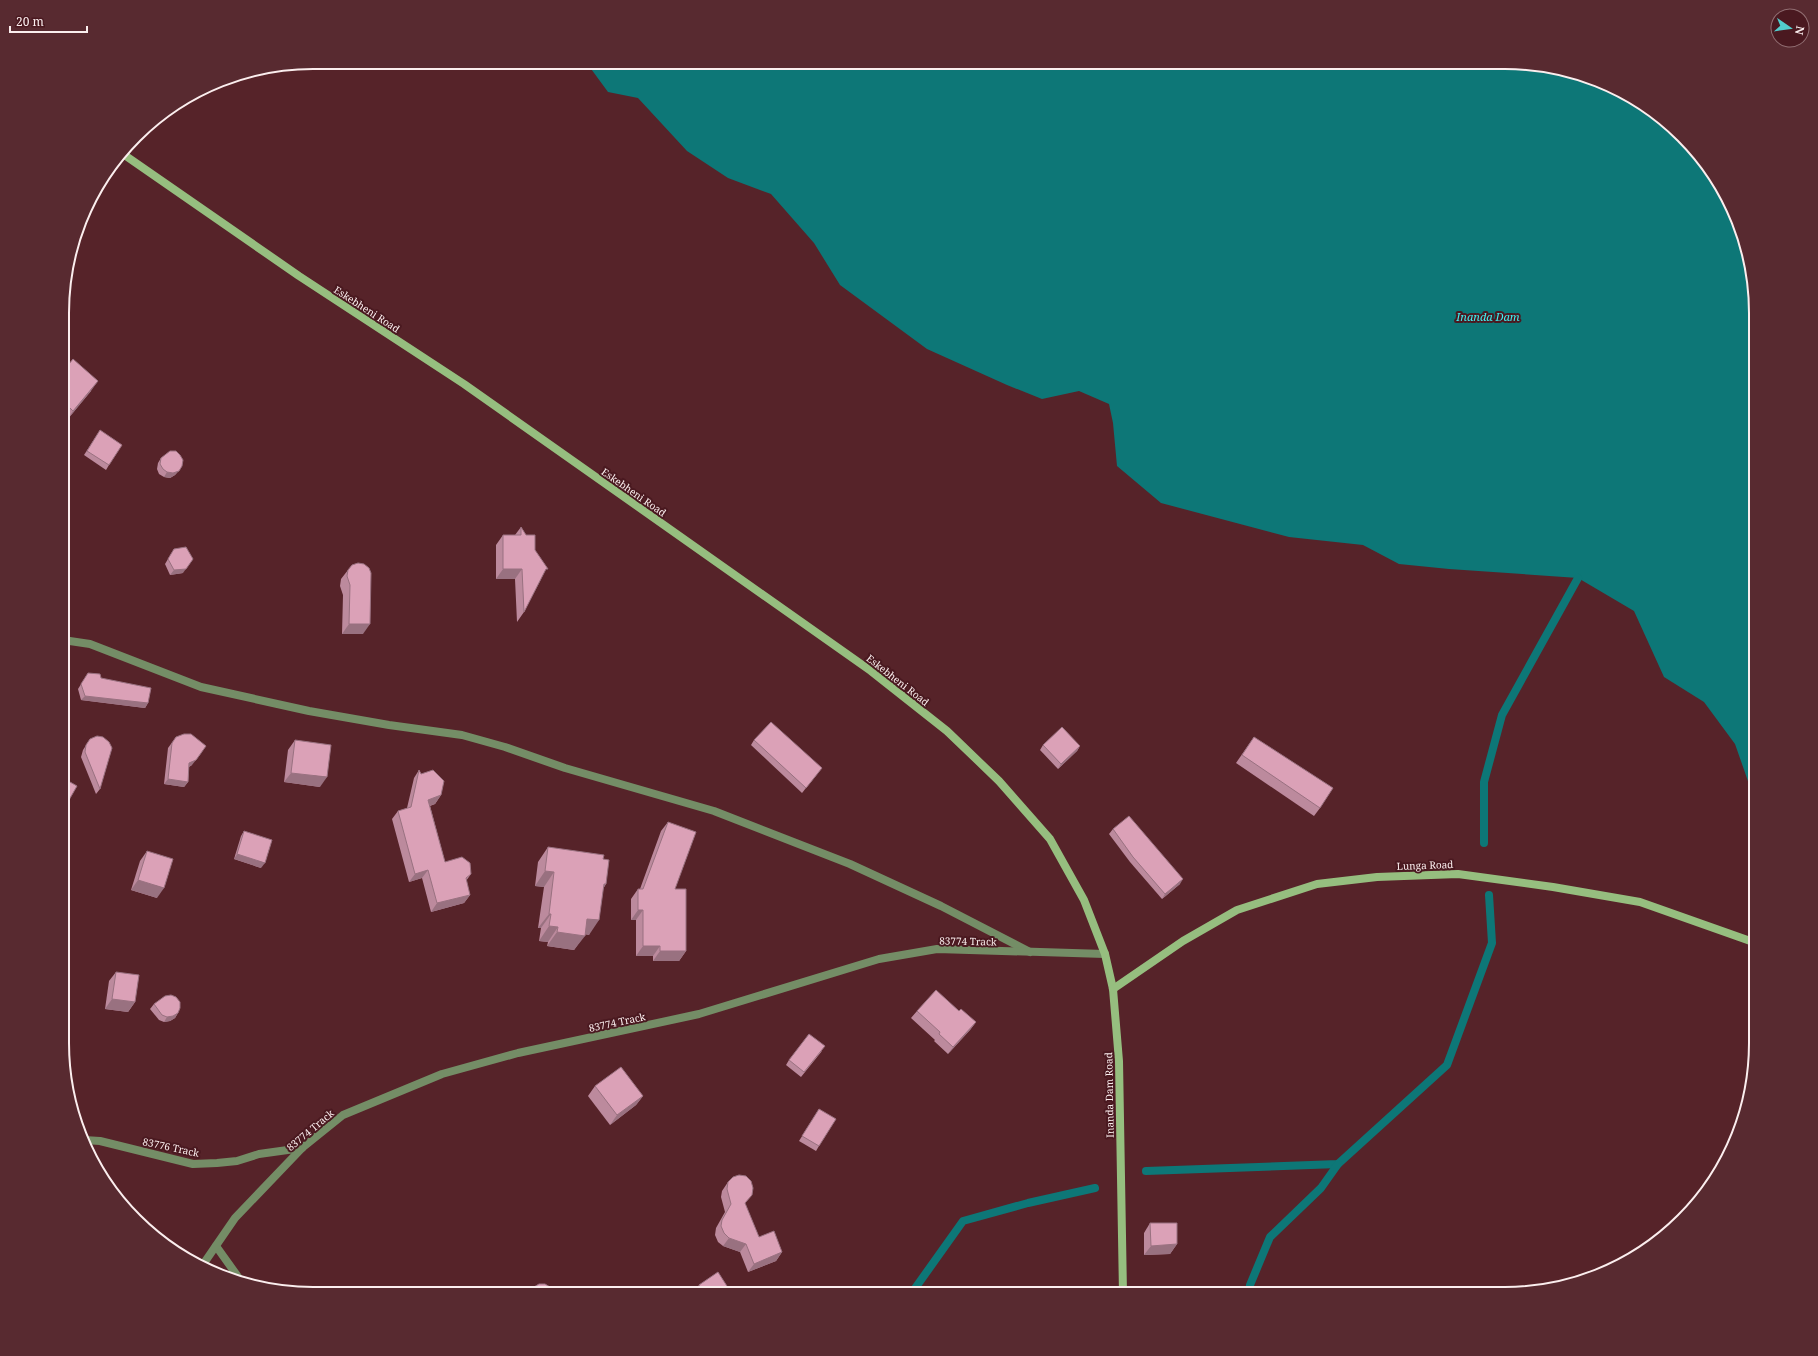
<svg xmlns="http://www.w3.org/2000/svg" width="1818" height="1356" font-family="'Noto Serif',serif">
	<style>
		.water { fill: #0d7777 }
		.lines { fill: none; stroke-linecap: round; stroke-linejoin: round }
		.stream { stroke: #0d7777; stroke-width: 8 }
		.street { stroke: #748d66; stroke-width: 8 }
		.secondary { stroke: #96be7f; stroke-width: 8 }
		.wall { fill: #bc8a9d }
		.shaded-wall { fill: #997180 }
		.building { fill: #dba1b7; stroke: #997180 }
		.labels { text-anchor: middle; stroke-width: 4; stroke-linejoin: round; paint-order: stroke }
		.street-label { font-size: 10px; fill: #fbeeee; stroke: #4a1920 }
		.water-label { font-size: 11px; font-style: italic; fill: #40f3f2; stroke: #4a1920 }
		.rim { fill: none; stroke: #fbeeee; stroke-width: 2 }
	</style>
	<rect width="100%" height="100%" fill="#562329"/>
	<path class="water" d="M 586,62 L 1522,63 L 1601,81 L 1670,124 L 1730,202 L 1748,248 L 1756,312 L 1756,804 L 1735,744 L 1704,702 L 1664,677 L 1634,611 L 1578,578 L 1449,569 L 1399,564 L 1363,545 L 1289,537 L 1161,503 L 1117,466 L 1113,423 L 1109,404 L 1079,391 L 1042,399 L 1007,385 L 927,349 L 840,285 L 814,243 L 771,194 L 728,178 L 687,151 L 638,98 L 608,92 Z"/>
	<g class="lines">
		<g class="stream">
			<path d="M 1484,843 L 1484,782 L 1502,715 L 1578,578"/>
			<path d="M 1146,1171 L 1338,1164 L 1447,1065 L 1492,943 L 1489,895"/>
			<path d="M 911,1294 L 963,1221 L 1028,1203 L 1095,1188"/>
			<path d="M 1249,1294 L 1250,1285 L 1270,1237 L 1321,1188 L 1338,1164"/>
		</g>
		<g class="street">
			<path d="M 63,640 L 90,644 L 201,687 L 309,711 L 389,725 L 462,735 L 505,747 L 565,768 L 714,811 L 850,864 L 941,906 L 1030,952"/>
			<path d="M 84,1140 L 100,1141 L 193,1164 L 217,1163 L 237,1161 L 259,1154 L 302,1148"/>
			<path d="M 216,1246 L 241,1281"/>
			<path d="M 202,1266 L 235,1218 L 302,1148 L 343,1115 L 442,1074 L 518,1053 L 699,1014 L 879,959 L 937,949 L 1105,954"/>
		</g>
		<g class="secondary">
			<path d="M 123,154 L 299,276 L 464,384 L 871,671 L 947,731 L 999,781 L 1050,839 L 1084,900 L 1105,954 L 1113,989 L 1119,1061 L 1123,1294"/>
			<path d="M 1113,989 L 1183,941 L 1237,910 L 1317,884 L 1377,877 L 1458,874 L 1553,887 L 1640,902 L 1756,943"/>
		</g>
	</g>
	<g class="wall">
		<path d="M 64,370 L 91,391 L 67,420 L 64,418 Z"/>
		<path d="M 97,435 L 109,465 L 106,470 L 84,455 Z"/>
		<path d="M 161,458 L 182,466 L 175,475 L 170,478 L 164,477 L 159,474 L 157,469 L 158,463 Z"/>
		<path d="M 521,527 L 535,550 L 541,579 L 524,612 L 517,622 L 515,579 L 496,579 L 496,545 L 503,535 L 515,535 Z"/>
		<path d="M 174,549 L 183,573 L 170,575 L 165,564 Z"/>
		<path d="M 348,570 L 363,634 L 342,634 L 343,595 L 340,586 L 341,579 Z"/>
		<path d="M 88,673 L 101,678 L 148,703 L 145,708 L 81,700 L 78,689 Z"/>
		<path d="M 176,737 L 192,765 L 189,767 L 188,782 L 184,787 L 164,784 L 168,748 Z"/>
		<path d="M 1254,737 L 1320,808 L 1314,816 L 1236,763 Z"/>
		<path d="M 90,739 L 100,789 L 96,794 L 81,757 L 83,750 Z"/>
		<path d="M 295,740 L 320,787 L 284,782 L 288,750 Z"/>
		<path d="M 754,740 L 818,773 L 802,793 L 751,745 Z"/>
		<path d="M 1043,745 L 1080,746 L 1077,751 L 1058,769 L 1040,750 Z"/>
		<path d="M 419,770 L 421,774 L 441,795 L 435,804 L 430,806 L 445,862 L 471,874 L 466,881 L 470,895 L 464,903 L 431,912 L 422,878 L 409,882 L 392,819 L 398,811 L 407,808 L 414,778 Z"/>
		<path d="M 668,822 L 675,889 L 686,951 L 679,961 L 653,961 L 653,956 L 636,956 L 636,920 L 631,920 L 631,899 L 638,889 L 640,889 L 661,831 Z"/>
		<path d="M 1113,829 L 1180,884 L 1162,899 L 1130,862 L 1109,834 Z"/>
		<path d="M 244,831 L 261,868 L 234,859 L 241,836 Z"/>
		<path d="M 548,847 L 603,859 L 606,884 L 603,889 L 589,935 L 585,934 L 574,950 L 547,946 L 548,942 L 539,941 L 541,928 L 538,928 L 544,887 L 535,886 L 538,862 Z"/>
		<path d="M 147,851 L 157,898 L 131,890 L 140,861 Z"/>
		<path d="M 116,972 L 135,1002 L 128,1012 L 105,1009 L 109,981 Z"/>
		<path d="M 154,1004 L 178,1013 L 175,1018 L 170,1021 L 164,1022 L 159,1020 L 150,1009 Z"/>
		<path d="M 917,1011 L 976,1022 L 970,1030 L 948,1054 L 934,1041 L 935,1040 L 911,1018 Z"/>
		<path d="M 822,1051 L 801,1077 L 786,1065 L 789,1060 Z"/>
		<path d="M 595,1086 L 643,1096 L 636,1105 L 610,1125 L 588,1096 Z"/>
		<path d="M 819,1109 L 819,1146 L 816,1151 L 799,1141 Z"/>
		<path d="M 728,1182 L 745,1204 L 759,1237 L 782,1252 L 776,1261 L 748,1272 L 740,1252 L 723,1246 L 718,1242 L 715,1235 L 716,1228 L 725,1212 L 721,1197 L 722,1191 Z"/>
		<path d="M 1150,1223 L 1177,1244 L 1170,1254 L 1144,1255 L 1144,1233 Z"/>
		<path d="M 699,1285 L 732,1294 L 693,1294 Z"/>
	</g>
	<g class="shaded-wall">
		<path d="M 98,381 L 91,391 L 67,420 L 73,411 Z"/>
		<path d="M 179,471 L 175,475 L 170,478 L 164,477 L 167,472 Z"/>
		<path d="M 193,559 L 183,573 L 170,575 L 174,570 Z"/>
		<path d="M 503,569 L 522,569 L 515,579 L 496,579 Z"/>
		<path d="M 349,624 L 370,624 L 363,634 L 342,634 Z"/>
		<path d="M 85,696 L 148,703 L 145,708 L 81,700 Z"/>
		<path d="M 1080,746 L 1077,751 L 1058,769 L 1061,764 Z"/>
		<path d="M 203,751 L 192,765 L 186,768 L 189,763 Z"/>
		<path d="M 291,773 L 327,777 L 320,787 L 284,782 Z"/>
		<path d="M 168,779 L 188,782 L 184,787 L 164,784 Z"/>
		<path d="M 441,795 L 435,804 L 422,808 L 428,800 Z"/>
		<path d="M 237,854 L 265,863 L 261,868 L 234,859 Z"/>
		<path d="M 428,870 L 422,878 L 409,882 L 415,874 Z"/>
		<path d="M 545,871 L 554,872 L 544,887 L 535,886 Z"/>
		<path d="M 1183,879 L 1180,884 L 1162,899 L 1165,894 Z"/>
		<path d="M 138,880 L 164,888 L 157,898 L 131,890 Z"/>
		<path d="M 604,884 L 606,884 L 596,899 Z"/>
		<path d="M 470,895 L 464,903 L 431,912 L 437,903 Z"/>
		<path d="M 638,910 L 643,910 L 636,920 L 631,920 Z"/>
		<path d="M 549,914 L 551,914 L 541,928 L 538,928 Z"/>
		<path d="M 587,919 L 599,920 L 589,935 L 577,933 Z"/>
		<path d="M 549,926 L 558,927 L 548,942 L 539,941 Z"/>
		<path d="M 557,932 L 585,936 L 574,950 L 547,946 Z"/>
		<path d="M 643,946 L 660,946 L 653,956 L 636,956 Z"/>
		<path d="M 660,951 L 686,951 L 679,961 L 653,961 Z"/>
		<path d="M 112,999 L 135,1002 L 128,1012 L 105,1009 Z"/>
		<path d="M 178,1013 L 175,1018 L 170,1021 L 164,1022 L 167,1017 Z"/>
		<path d="M 976,1022 L 970,1030 L 948,1054 L 953,1047 Z"/>
		<path d="M 643,1096 L 636,1105 L 610,1125 L 617,1115 Z"/>
		<path d="M 729,1238 L 746,1244 L 740,1252 L 723,1246 Z"/>
		<path d="M 1177,1244 L 1170,1254 L 1144,1255 L 1151,1246 Z"/>
		<path d="M 782,1252 L 776,1261 L 748,1272 L 754,1264 Z"/>
	</g>
	<g class="building">
		<path d="M 73,359 L 98,381 L 73,411 L 64,402 L 64,370 Z"/>
		<path d="M 100,430 L 122,445 L 109,465 L 87,451 Z"/>
		<path d="M 170,451 L 176,451 L 180,455 L 183,460 L 182,466 L 179,471 L 173,473 L 167,472 L 163,469 L 160,464 L 161,458 Z"/>
		<path d="M 521,527 L 526,535 L 535,535 L 535,550 L 548,569 L 546,569 L 524,612 L 522,569 L 503,569 L 503,535 L 521,535 Z"/>
		<path d="M 186,547 L 193,559 L 186,569 L 174,570 L 168,559 L 174,549 Z"/>
		<path d="M 358,563 L 364,564 L 369,568 L 371,573 L 370,624 L 349,624 L 350,585 L 347,576 L 348,570 L 352,565 Z"/>
		<path d="M 88,673 L 100,674 L 101,678 L 151,688 L 148,703 L 85,696 L 81,684 Z"/>
		<path d="M 771,722 L 822,768 L 806,788 L 754,740 Z"/>
		<path d="M 1062,727 L 1080,746 L 1061,764 L 1043,745 Z"/>
		<path d="M 184,734 L 191,734 L 206,746 L 196,760 L 189,763 L 188,782 L 168,779 L 172,743 L 176,737 Z"/>
		<path d="M 97,736 L 103,737 L 109,742 L 112,748 L 100,789 L 85,752 L 86,745 L 90,739 Z"/>
		<path d="M 1254,737 L 1333,788 L 1320,808 L 1242,755 Z"/>
		<path d="M 295,740 L 331,745 L 327,777 L 291,773 Z"/>
		<path d="M 419,770 L 421,774 L 433,770 L 444,781 L 441,795 L 428,800 L 445,862 L 462,857 L 470,863 L 471,874 L 466,878 L 470,895 L 437,903 L 428,870 L 415,874 L 398,811 L 411,807 Z"/>
		<path d="M 63,778 L 77,786 L 65,807 L 63,806 Z"/>
		<path d="M 1129,816 L 1183,879 L 1165,894 L 1133,857 L 1113,829 Z"/>
		<path d="M 668,822 L 696,832 L 675,889 L 686,889 L 686,951 L 660,951 L 660,946 L 643,946 L 643,910 L 638,910 L 638,889 L 643,889 Z"/>
		<path d="M 244,831 L 272,840 L 265,863 L 237,854 Z"/>
		<path d="M 548,847 L 604,855 L 603,859 L 609,860 L 606,884 L 604,884 L 599,920 L 587,919 L 585,936 L 557,932 L 558,927 L 549,926 L 551,914 L 549,914 L 554,872 L 545,871 Z"/>
		<path d="M 147,851 L 173,859 L 164,888 L 138,880 Z"/>
		<path d="M 116,972 L 139,975 L 135,1002 L 112,999 Z"/>
		<path d="M 936,990 L 959,1011 L 961,1009 L 976,1022 L 953,1047 L 939,1034 L 940,1032 L 917,1011 Z"/>
		<path d="M 171,995 L 176,997 L 180,1002 L 180,1008 L 178,1013 L 173,1016 L 167,1017 L 162,1015 L 154,1004 L 165,996 Z"/>
		<path d="M 809,1034 L 825,1046 L 804,1072 L 789,1060 Z"/>
		<path d="M 621,1067 L 643,1096 L 617,1115 L 595,1086 Z"/>
		<path d="M 819,1109 L 836,1119 L 819,1146 L 802,1136 Z"/>
		<path d="M 739,1175 L 746,1176 L 751,1181 L 753,1188 L 752,1195 L 745,1203 L 759,1237 L 774,1231 L 782,1252 L 754,1264 L 746,1244 L 729,1238 L 724,1233 L 721,1226 L 722,1220 L 731,1204 L 727,1189 L 728,1182 L 733,1177 Z"/>
		<path d="M 1150,1223 L 1177,1223 L 1177,1244 L 1151,1246 Z"/>
		<path d="M 718,1272 L 732,1294 L 700,1294 L 703,1291 L 699,1285 Z"/>
		<path d="M 539,1284 L 545,1284 L 550,1287 L 553,1292 L 553,1294 L 531,1294 L 534,1287 Z"/>
		<path d="M 374,1289 L 382,1292 L 384,1294 L 362,1294 L 366,1291 Z"/>
	</g>
	<g class="labels">
		<g class="street-label">
			<text transform="translate(367 309) rotate(33)" y="4">Eskebheni Road</text>
			<text transform="translate(634 492) rotate(35)" y="4">Eskebheni Road</text>
			<text transform="translate(898 680) rotate(38)" y="4">Eskebheni Road</text>
			<text transform="translate(1425 865) rotate(-2)" y="4">Lunga Road</text>
			<text transform="translate(968 941) rotate(1)" y="4">83774 Track</text>
			<text transform="translate(617 1022) rotate(-12)" y="4">83774 Track</text>
			<text transform="translate(1109 1095) rotate(-91)" y="4">Inanda Dam Road</text>
			<text transform="translate(310 1130) rotate(-40)" y="4">83774 Track</text>
			<text transform="translate(171 1147) rotate(12)" y="4">83776 Track</text>
		</g>
		<g class="water-label">
			<text x="1488" y="321">Inanda Dam</text>
		</g>
	</g>
	<path d="M0 0H1818V1356H0ZM313 69H1505A244 244 0 0 1 1749 313V1043A244 244 0 0 1 1505 1287H313A244 244 0 0 1 69 1043V313A244 244 0 0 1 313 69Z" fill="#582a30" fill-rule="evenodd"/>
	<path class="rim" d="M313 69H1505A244 244 0 0 1 1749 313V1043A244 244 0 0 1 1505 1287H313A244 244 0 0 1 69 1043V313A244 244 0 0 1 313 69Z"/>
	<g transform="translate(1790 28) rotate(103)"><circle r="19" fill="#4a1920" stroke="#916e72"/>
	<path d="M0-3L7 15L0 10L-7 15Z" fill="#52cdcc"/>
	<text y="-6" font-size="11" font-weight="bold" text-anchor="middle" fill="#fbeeee">N</text>
	</g>
	<path d="M10 26v6h77v-6" fill="none" stroke="#fbeeee" stroke-width="2"/>
	<text x="16" y="26" font-size="12" fill="#fbeeee" stroke="#4a1920" stroke-width="3" paint-order="stroke">20 m</text>
</svg>
